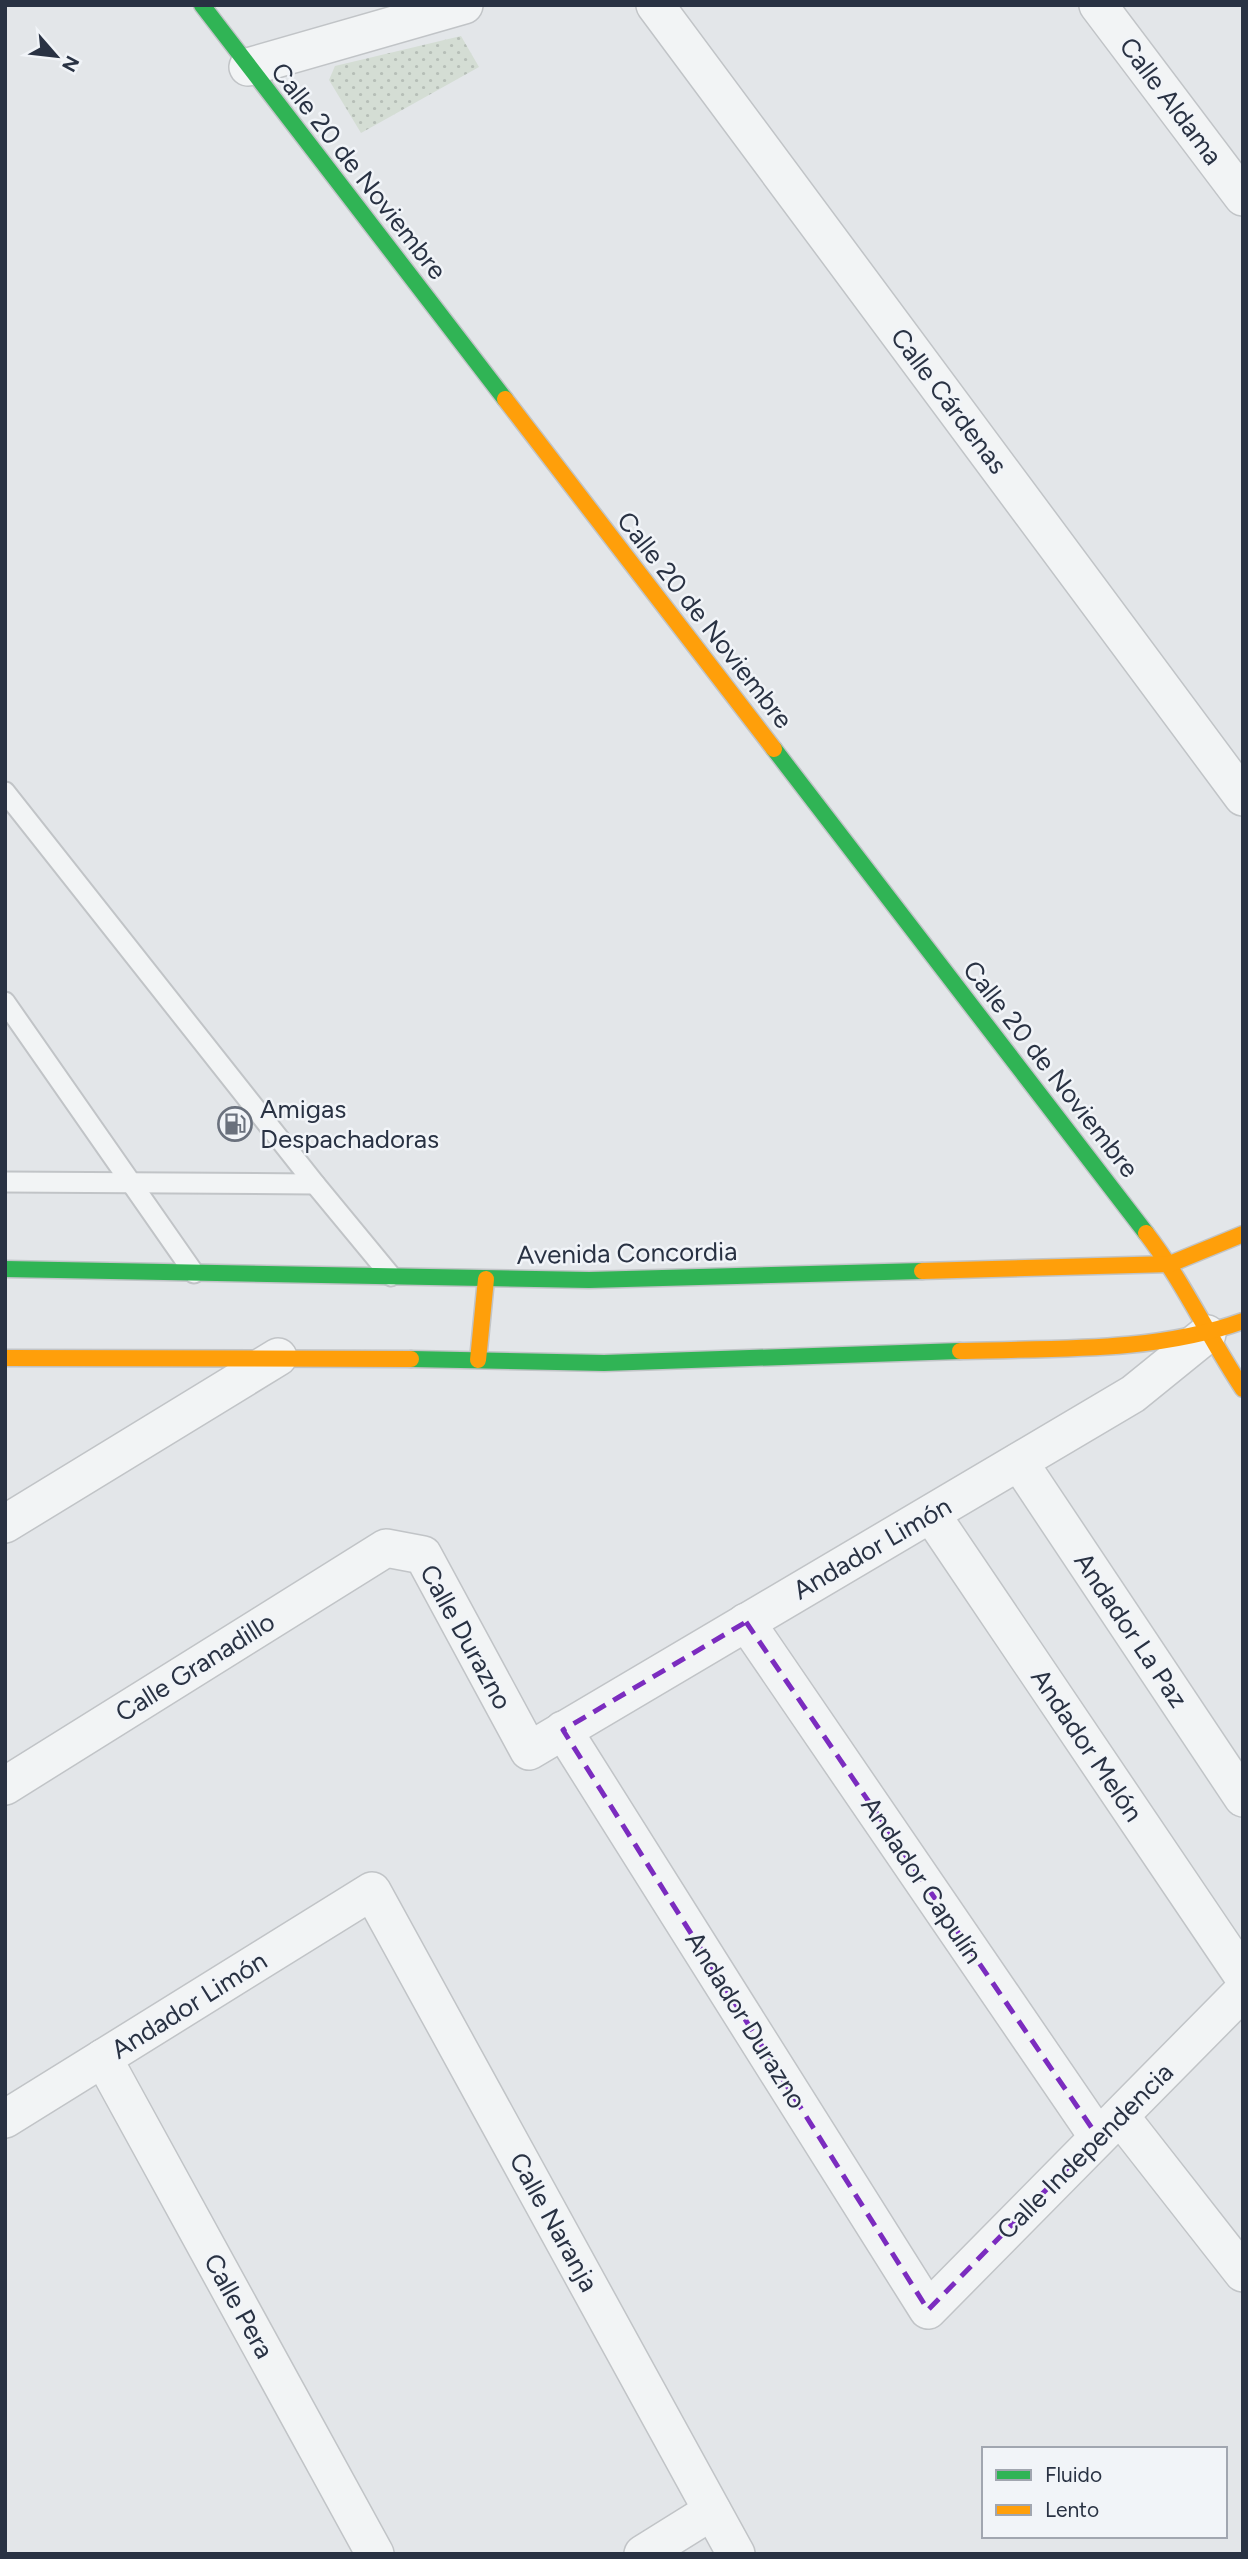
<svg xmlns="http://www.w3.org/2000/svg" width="1248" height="2559" font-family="Figtree,sans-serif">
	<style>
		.green { fill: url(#green-dots) }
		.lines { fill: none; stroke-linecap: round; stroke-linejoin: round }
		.lane-casing { stroke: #c1c4c7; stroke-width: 23 }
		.street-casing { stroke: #c1c4c7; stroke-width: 40 }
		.fast-casing { stroke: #c1c4c7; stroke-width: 19 }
		.slow-casing { stroke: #c1c4c7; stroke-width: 19 }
		.lane { stroke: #f2f4f5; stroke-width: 19 }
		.street { stroke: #f2f4f5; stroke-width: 37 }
		.fast { stroke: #30b455; stroke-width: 16 }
		.slow { stroke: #ff9f0a; stroke-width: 16 }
		.marked { fill: none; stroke: #7b2cbf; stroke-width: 5; stroke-dasharray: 14 9; stroke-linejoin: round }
		.labels { text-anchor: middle; stroke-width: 5; stroke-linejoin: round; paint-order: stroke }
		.street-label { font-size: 26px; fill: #293243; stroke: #f1f4f8 }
		.poi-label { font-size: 26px; fill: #293243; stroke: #f1f4f8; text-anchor: start }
	</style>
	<defs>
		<pattern id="green-dots" width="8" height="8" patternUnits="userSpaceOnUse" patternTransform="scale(1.75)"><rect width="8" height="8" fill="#d4ddd4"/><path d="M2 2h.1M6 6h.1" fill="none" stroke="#b6beb7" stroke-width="1.8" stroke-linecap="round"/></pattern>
	</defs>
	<rect width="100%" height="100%" fill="#e3e6e9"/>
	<path class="green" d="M 461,36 L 479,67 L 361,133 L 329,80 L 335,66 Z"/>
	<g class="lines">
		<g class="lane-casing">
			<g id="lane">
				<path d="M 5,792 L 315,1184 L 391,1276"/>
				<path d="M 5,1002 L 194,1273"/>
				<path d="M 5,1182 L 315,1184"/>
			</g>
		</g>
		<g class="street-casing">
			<g id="street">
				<path d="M 655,5 L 1243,797"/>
				<path d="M 1098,5 L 1243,197"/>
				<path d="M 248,67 L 464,5"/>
				<path d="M 1019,1462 L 1243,1798"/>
				<path d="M 931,1514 L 1243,1976"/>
				<path d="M 5,1524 L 278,1357"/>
				<path d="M 746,1622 L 1098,2137"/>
				<path d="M 563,1730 L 928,2310 L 1243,1991"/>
				<path d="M 5,1786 L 386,1548 L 423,1555 L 529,1751 L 1133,1394 L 1207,1334"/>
				<path d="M 103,2058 L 375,2554"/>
				<path d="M 1120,2116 L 1243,2273"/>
				<path d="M 5,2119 L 372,1891 L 736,2554"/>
				<path d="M 643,2554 L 712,2511"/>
			</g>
		</g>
		<g class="fast-casing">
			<g id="fast">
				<path d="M 202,5 L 505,399"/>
				<path d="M 774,749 L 1146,1233"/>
				<path d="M 5,1269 L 589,1280 L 922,1271"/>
				<path d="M 411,1359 L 604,1363 L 960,1351"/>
			</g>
		</g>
		<g class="slow-casing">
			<g id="slow">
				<path d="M 505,399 L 774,749"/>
				<path d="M 1146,1233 C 1183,1281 1209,1338 1243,1389"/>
				<path d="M 922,1271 L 1170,1264 L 1243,1234"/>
				<path d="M 960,1351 C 1054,1348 1154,1353 1243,1321"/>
				<path d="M 5,1358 L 411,1359"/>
				<path d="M 478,1360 L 486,1279"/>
			</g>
		</g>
		<use href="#lane" class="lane"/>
		<use href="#street" class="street"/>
		<use href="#fast" class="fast"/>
		<use href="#slow" class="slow"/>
	</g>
	<path class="marked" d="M 746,1622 L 1098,2137 L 928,2310 L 563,1730 Z"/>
	<defs>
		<g id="fuel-ring" transform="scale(1.75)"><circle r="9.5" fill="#f1f4f8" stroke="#6a717d" stroke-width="1.5"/><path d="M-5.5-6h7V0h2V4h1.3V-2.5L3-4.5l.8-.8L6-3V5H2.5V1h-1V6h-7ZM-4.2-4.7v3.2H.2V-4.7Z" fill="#6a717d"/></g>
	</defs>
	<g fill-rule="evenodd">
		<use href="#fuel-ring" x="235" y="1124"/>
	</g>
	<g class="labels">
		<g class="street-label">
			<text transform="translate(1171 101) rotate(53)" y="9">Calle Aldama</text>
			<text transform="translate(359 171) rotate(52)" y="9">Calle 20 de Noviembre</text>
			<text transform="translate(949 401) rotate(53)" y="9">Calle Cárdenas</text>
			<text transform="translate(705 620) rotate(52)" y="9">Calle 20 de Noviembre</text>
			<text transform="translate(1051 1069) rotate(52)" y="9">Calle 20 de Noviembre</text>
			<text transform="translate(627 1253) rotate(-1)" y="9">Avenida Concordia</text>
			<text transform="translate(872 1548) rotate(-30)" y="9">Andador Limón</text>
			<text transform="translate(1131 1630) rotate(56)" y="9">Andador La Paz</text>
			<text transform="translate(466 1637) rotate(61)" y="9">Calle Durazno</text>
			<text transform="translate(195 1667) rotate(-32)" y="9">Calle Granadillo</text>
			<text transform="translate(1087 1745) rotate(56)" y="9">Andador Melón</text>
			<text transform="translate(922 1880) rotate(56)" y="9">Andador Capulín</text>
			<text transform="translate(189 2005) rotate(-32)" y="9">Andador Limón</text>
			<text transform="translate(746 2020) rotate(58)" y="9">Andador Durazno</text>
			<text transform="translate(1085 2151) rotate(-45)" y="9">Calle Independencia</text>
			<text transform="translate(554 2222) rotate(61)" y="9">Calle Naranja</text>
			<text transform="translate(239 2306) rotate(61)" y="9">Calle Pera</text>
		</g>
		<g class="poi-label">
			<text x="260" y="1118">Amigas<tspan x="260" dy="30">Despachadoras</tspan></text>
		</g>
	</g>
	<rect width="1248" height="2559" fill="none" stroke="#293243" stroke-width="14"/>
	<rect x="982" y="2447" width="245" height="91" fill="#f1f4f8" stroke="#a1a6b0" stroke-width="2"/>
	<rect x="996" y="2470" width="35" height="10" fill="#30b455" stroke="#a1a6b0" stroke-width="2"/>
	<text x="1045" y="2482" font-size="21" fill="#293243">Fluido</text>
	<rect x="996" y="2505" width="35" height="10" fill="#ff9f0a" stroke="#a1a6b0" stroke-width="2"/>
	<text x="1045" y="2517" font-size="21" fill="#293243">Lento</text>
	<g transform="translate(56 56) rotate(118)" stroke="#f1f4f8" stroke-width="5" paint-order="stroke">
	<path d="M0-5L12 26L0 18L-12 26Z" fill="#293243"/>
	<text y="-10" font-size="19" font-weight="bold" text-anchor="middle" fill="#293243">N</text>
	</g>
</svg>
